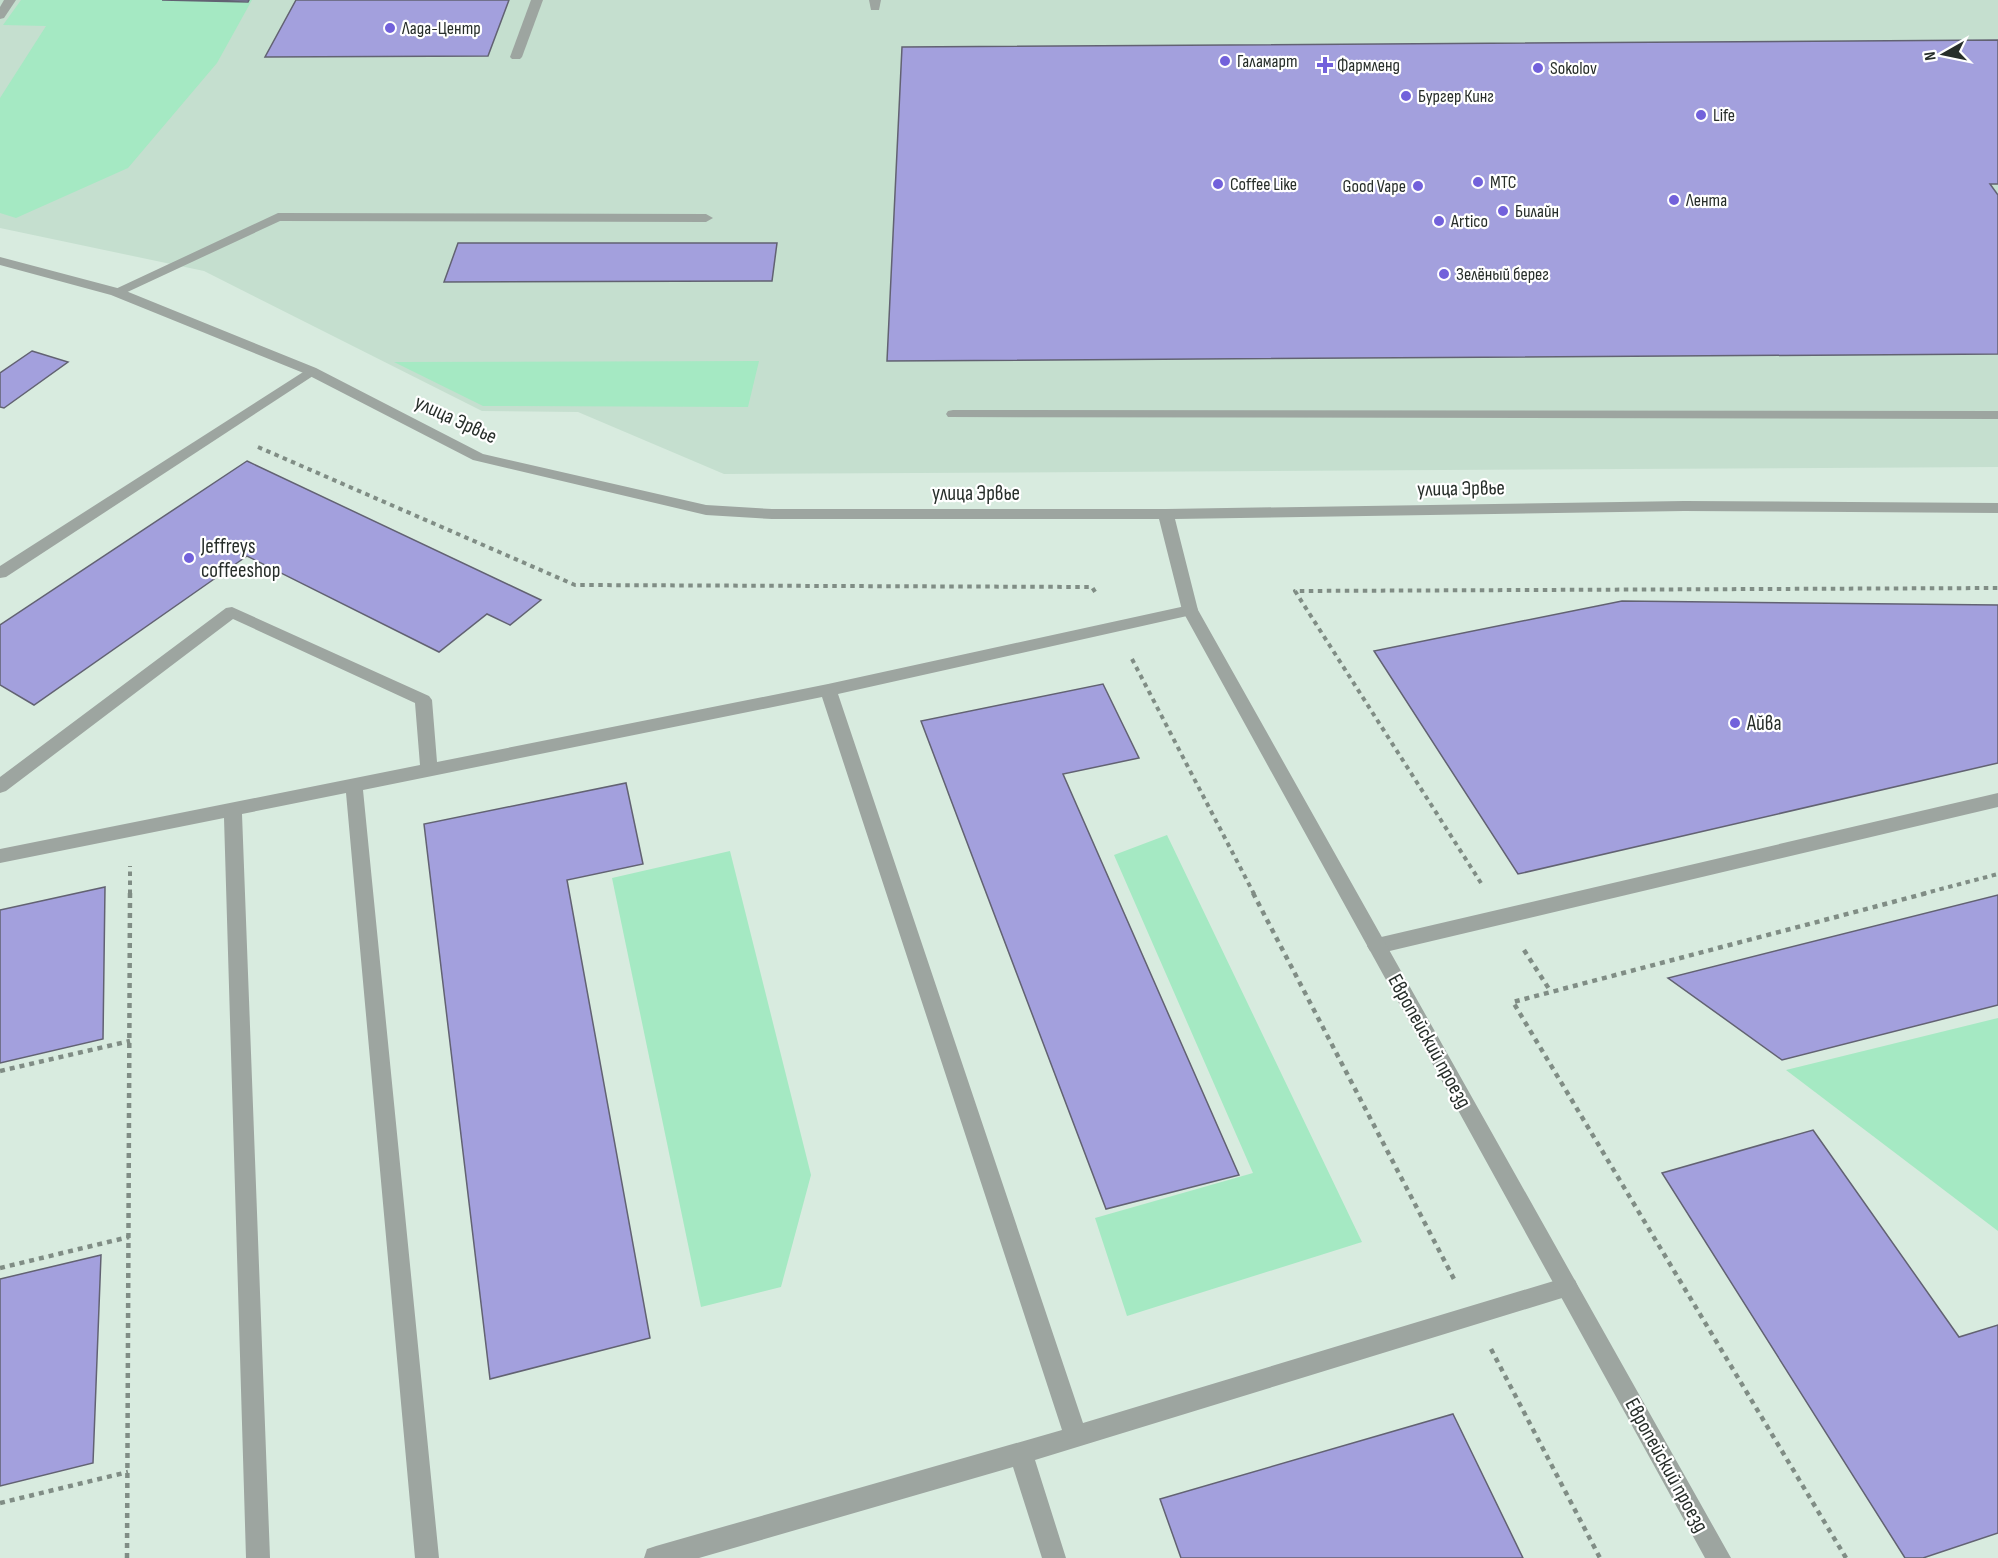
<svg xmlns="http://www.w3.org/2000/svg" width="1998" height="1558" font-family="'Sofia Sans Condensed',sans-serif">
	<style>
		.built { fill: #c5dfcf }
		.green { fill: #a5e9c3 }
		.building { fill: #a3a0dd; stroke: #626272; stroke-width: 1.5 }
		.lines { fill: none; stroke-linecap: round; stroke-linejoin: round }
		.path-far1 { stroke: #808d85; stroke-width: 4; stroke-dasharray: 4.5 4.5; stroke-linecap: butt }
		.path { stroke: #808d85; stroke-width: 4.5; stroke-dasharray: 5 5; stroke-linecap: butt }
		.lane { fill: #9da5a0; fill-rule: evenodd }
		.street { fill: #9da5a0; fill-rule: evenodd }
		.poi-dot { fill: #7261db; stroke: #fff; stroke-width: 2 }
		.labels { text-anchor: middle; stroke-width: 4.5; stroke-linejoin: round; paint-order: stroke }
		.far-poi-label { font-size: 18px; fill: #272e2a; stroke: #fff; text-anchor: start }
		.street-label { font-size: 21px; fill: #272e2a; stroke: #fff }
		.poi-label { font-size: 21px; fill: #272e2a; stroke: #fff; text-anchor: start }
	</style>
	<rect width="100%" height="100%" fill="#d8ebdf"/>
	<path class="built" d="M 0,0 L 1998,0 L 1998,467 L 724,474 L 578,412 L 482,411 L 204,271 L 0,228 Z"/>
	<g class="green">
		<path d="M 21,0 L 252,0 L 217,63 L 128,168 L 16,218 L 0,213 L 0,98 L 46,26 L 3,25 Z"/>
		<path d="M 759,361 L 748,407 L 483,406 L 394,362 Z"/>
		<path d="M 1167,835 L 1362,1242 L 1127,1316 L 1095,1218 L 1253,1173 L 1114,855 Z"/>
		<path d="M 730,851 L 811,1175 L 781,1287 L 701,1307 L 612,878 Z"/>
		<path d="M 1998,1018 L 1998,1231 L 1786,1070 Z"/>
	</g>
	<g class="building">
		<path d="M 162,0 L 249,0 L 248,2 Z"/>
		<path d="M 296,0 L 509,0 L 488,56 L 265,57 Z"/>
		<path d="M 1998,40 L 1998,184 L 1990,184 L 1998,195 L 1998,354 L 887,361 L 902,47 Z"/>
		<path d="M 458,243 L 777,243 L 772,281 L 444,282 Z"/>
		<path d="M 32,351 L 68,362 L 4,408 L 0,407 L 0,373 Z"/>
		<path d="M 247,461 L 541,600 L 510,625 L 487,614 L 439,652 L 247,556 L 34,705 L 0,685 L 0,625 Z"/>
		<path d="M 1622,601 L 1998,605 L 1998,763 L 1518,874 L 1374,651 Z"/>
		<path d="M 1103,684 L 1139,758 L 1063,774 L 1239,1175 L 1106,1209 L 921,721 Z"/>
		<path d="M 626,783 L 643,864 L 567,880 L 650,1338 L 490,1379 L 424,824 Z"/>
		<path d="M 105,887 L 103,1039 L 0,1063 L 0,910 Z"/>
		<path d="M 1998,895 L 1998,1005 L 1782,1060 L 1668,978 Z"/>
		<path d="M 1813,1130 L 1959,1337 L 1998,1325 L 1998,1533 L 1923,1558 L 1905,1558 L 1662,1173 Z"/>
		<path d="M 101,1255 L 93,1463 L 0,1486 L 0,1279 Z"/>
		<path d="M 1453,1414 L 1523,1558 L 1181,1558 L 1160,1499 Z"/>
	</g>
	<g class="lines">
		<g class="path-far1">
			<path d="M 258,447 L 575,585 L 1092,587 L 1097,595"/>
			<path d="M 1132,659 L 1254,894"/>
			<path d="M 1481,883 L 1295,591 L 1998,588"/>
			<path d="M 130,894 L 130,866"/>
			<path d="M 1922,894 L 1998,874"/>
		</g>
		<g class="path">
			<path d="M 1253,893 L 1455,1281"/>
			<path d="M 1524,950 L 1551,992"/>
			<path d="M 0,1071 L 130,1041"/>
			<path d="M 0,1268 L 129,1237"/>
			<path d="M 1491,1349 L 1600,1558"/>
			<path d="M 0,1503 L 128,1472"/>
			<path d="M 127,1558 L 130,893"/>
			<path d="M 1846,1558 L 1513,1002 L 1927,893"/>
		</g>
		<g class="lane">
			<path d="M 4,0 L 16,0 L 4,18 L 0,19 L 0,7 Z"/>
			<path d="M 531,0 L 543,0 L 522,57 L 520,59 L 512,59 L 510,57 Z"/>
			<path d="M 869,0 L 881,0 L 879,10 L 871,10 Z"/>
			<path d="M 278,213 L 706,214 L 713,218 L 706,222 L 280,221 L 121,295 L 116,296 L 109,292 Z"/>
			<path d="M 311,367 L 318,371 L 316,374 L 6,577 L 0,578 L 0,566 Z"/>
			<path d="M 953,410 L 1998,411 L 1998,419 L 948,417 L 946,414 L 948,411 Z"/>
			<path d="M 1190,605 L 1196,606 L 1198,610 L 1196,614 L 838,694 L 1083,1423 L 1567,1277 L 1575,1280 L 1578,1287 L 1575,1294 L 1035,1460 L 1066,1558 L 1042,1558 L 1013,1467 L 699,1558 L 644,1558 L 647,1549 L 656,1546 L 1062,1430 L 822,697 L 363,790 L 439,1558 L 415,1558 L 346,793 L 242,814 L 270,1558 L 246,1558 L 224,818 L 0,863 L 0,849 L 420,765 L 415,703 L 233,619 L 6,791 L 0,793 L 0,777 L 226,608 L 232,607 L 429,696 L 432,700 L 437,762 L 828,684 Z"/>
			<path d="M 1998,793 L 1998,807 L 1377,954 L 1370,951 L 1367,946 L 1370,941 L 1377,938 Z"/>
		</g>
		<path class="street" d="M 0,257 L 121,289 L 316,368 L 483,454 L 706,505 L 772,509 L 1166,509 L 1684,501 L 1998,503 L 1998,513 L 1684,511 L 1175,519 L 1198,610 L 1731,1558 L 1705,1558 L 1182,610 L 1159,519 L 772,519 L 706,515 L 473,460 L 306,374 L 111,295 L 0,265 Z"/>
	</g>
	<g class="poi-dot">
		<circle cx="390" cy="28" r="6"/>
		<circle cx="1225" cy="61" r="6"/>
		<path d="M1322 56h6v6h6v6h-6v6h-6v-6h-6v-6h6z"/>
		<circle cx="1538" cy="68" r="6"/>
		<circle cx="1406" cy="96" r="6"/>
		<circle cx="1701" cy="115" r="6"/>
		<circle cx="1478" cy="182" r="6"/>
		<circle cx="1218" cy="184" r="6"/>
		<circle cx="1418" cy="186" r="6"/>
		<circle cx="1674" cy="200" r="6"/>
		<circle cx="1503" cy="211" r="6"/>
		<circle cx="1439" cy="221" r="6"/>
		<circle cx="1444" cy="274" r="6"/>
		<circle cx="189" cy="558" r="6"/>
		<circle cx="1735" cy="723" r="6"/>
	</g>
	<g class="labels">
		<g class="far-poi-label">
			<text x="402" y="34">Лада-Центр</text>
			<text x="1237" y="67">Галамарт</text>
			<text x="1337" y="71">Фармленд</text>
			<text x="1550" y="74">Sokolov</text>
			<text x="1418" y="102">Бургер Кинг</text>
			<text x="1713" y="121">Life</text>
			<text x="1490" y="188">МТС</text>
			<text x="1230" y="190">Coffee Like</text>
			<text x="1406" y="192" text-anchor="end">Good Vape</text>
			<text x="1686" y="206">Лента</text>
			<text x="1515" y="217">Билайн</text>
			<text x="1451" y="227">Artico</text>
			<text x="1456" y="280">Зелёный берег</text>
		</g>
		<g class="street-label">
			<text transform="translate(456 419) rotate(25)" y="7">улица Эрвье</text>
			<text transform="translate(1461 488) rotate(-1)" y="7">улица Эрвье</text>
			<text x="976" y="500">улица Эрвье</text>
			<text transform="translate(1430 1041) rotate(61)" y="7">Европейский проезд</text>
			<text transform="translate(1667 1465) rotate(61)" y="7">Европейский проезд</text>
		</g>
		<g class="poi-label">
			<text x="201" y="553">Jeffreys<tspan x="201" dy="24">coffeeshop</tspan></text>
			<text x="1747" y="730">Айва</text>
		</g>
	</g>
	<g transform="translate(1944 54) rotate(261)" stroke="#ffffff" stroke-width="4.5" paint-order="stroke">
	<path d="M0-4.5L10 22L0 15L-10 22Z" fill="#272e2a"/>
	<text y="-9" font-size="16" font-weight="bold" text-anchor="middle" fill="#272e2a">N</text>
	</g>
</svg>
